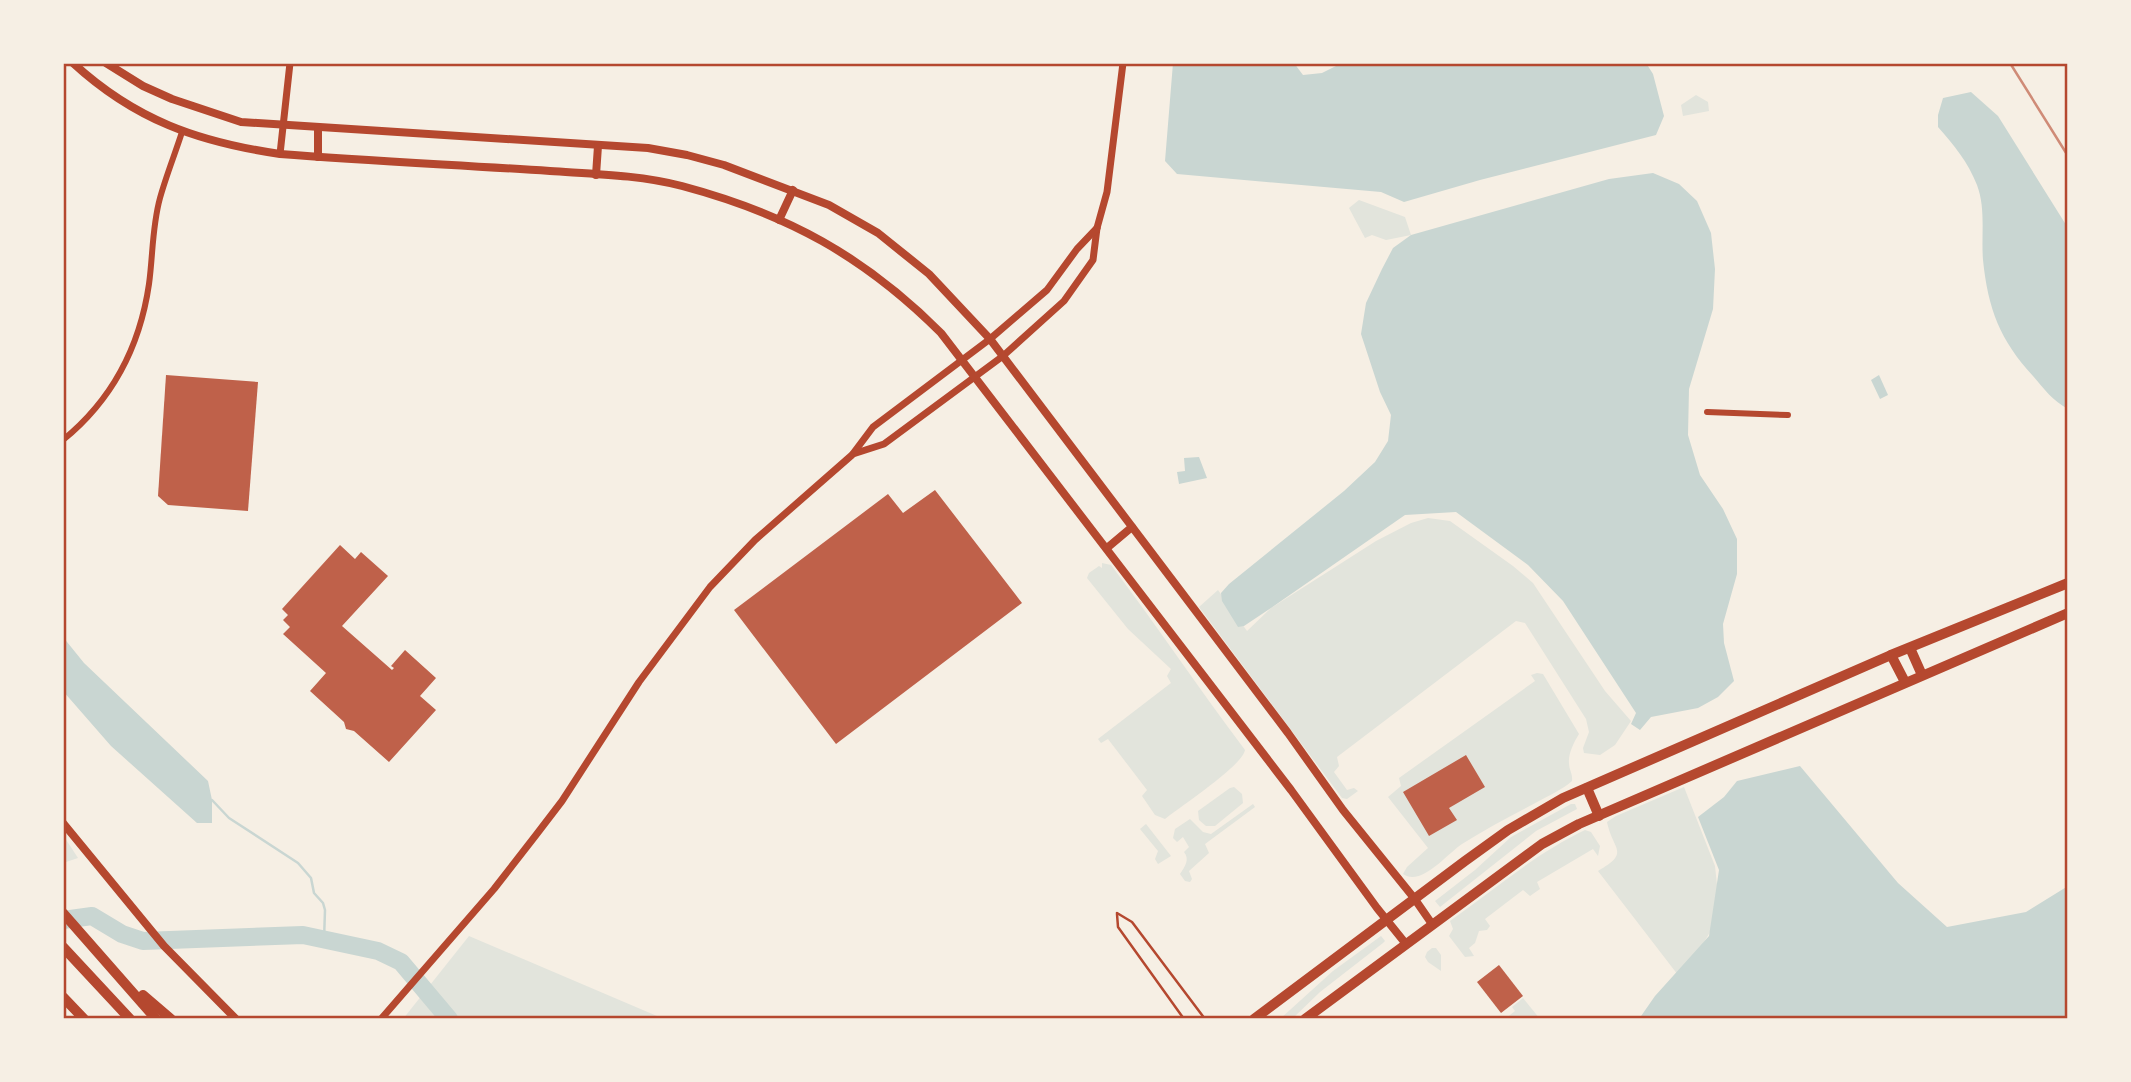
<svg xmlns="http://www.w3.org/2000/svg" width="2131" height="1082" font-family="'DM Sans',sans-serif">
	<style>
		.green { fill: #e2e4dc }
		.water { fill: #c9d6d2 }
		.lines { fill: none; stroke-linecap: round; stroke-linejoin: round }
		.stream { stroke: #c9d6d2; stroke-width: 2.5 }
		.river { stroke: #c9d6d2; stroke-width: 18 }
		.building { fill: #bf614a }
		.service { stroke: #b5482f; stroke-width: 2.5 }
		.minor { stroke: #b5482f; stroke-width: 6 }
		.tertiary { stroke: #b5482f; stroke-width: 7 }
		.secondary { stroke: #b5482f; stroke-width: 8 }
		.primary { stroke: #b5482f; stroke-width: 10 }
		.motorway { stroke: #b5482f; stroke-width: 10 }
		.rail { stroke: #cf8b77; stroke-width: 2.5 }
		.neatline { fill: none; stroke: #b5482f; stroke-width: 2.5 }
	</style>
	<rect width="100%" height="100%" fill="#f6efe4"/>
	<g class="green">
		<path d="M 1696,95 L 1708,102 L 1709,111 L 1683,116 L 1681,105 Z"/>
		<path d="M 1359,200 L 1405,217 L 1411,235 L 1386,240 L 1372,235 L 1365,238 L 1349,208 Z"/>
		<path d="M 1428,518 L 1450,521 L 1513,566 L 1533,583 L 1605,691 L 1631,721 L 1615,745 L 1600,755 L 1584,753 L 1583,748 L 1589,732 L 1586,719 L 1525,623 L 1516,621 L 1337,757 L 1339,766 L 1334,772 L 1347,790 L 1354,788 L 1358,791 L 1347,799 L 1342,798 L 1199,607 L 1218,590 L 1247,631 L 1271,608 L 1376,541 L 1411,523 Z"/>
		<path d="M 1102,563 L 1111,565 C 1157,626 1199,689 1245,750 C 1243,765 1180,807 1165,819 L 1155,815 L 1142,796 L 1147,790 L 1108,739 L 1101,743 L 1098,739 L 1171,683 L 1167,676 L 1171,669 L 1128,629 L 1087,578 L 1089,573 L 1099,566 L 1102,568 Z"/>
		<path d="M 1537,673 L 1543,674 L 1579,734 C 1574,742 1568,754 1569,763 C 1569,770 1573,774 1572,781 C 1563,789 1550,795 1539,801 C 1513,815 1487,828 1462,844 C 1447,854 1421,887 1403,874 L 1407,867 L 1428,848 L 1388,797 L 1401,786 L 1399,778 L 1535,681 L 1531,675 Z"/>
		<path d="M 1234,787 L 1242,794 L 1243,803 L 1215,826 L 1206,826 L 1199,820 L 1198,811 L 1230,788 Z"/>
		<path d="M 1684,787 L 1715,866 L 1718,894 L 1712,929 L 1696,955 L 1678,975 L 1598,871 C 1631,852 1613,851 1607,822 L 1616,816 Z"/>
		<path d="M 1253,804 L 1255,807 L 1205,844 L 1209,853 L 1189,871 L 1192,879 L 1190,882 L 1185,881 L 1180,874 C 1185,867 1190,859 1184,852 L 1189,847 L 1183,837 L 1177,842 L 1173,838 L 1175,829 L 1190,819 L 1203,832 L 1211,834 Z"/>
		<path d="M 1571,804 L 1575,804 L 1577,809 L 1536,831 L 1440,907 L 1435,901 L 1475,870 L 1511,837 Z"/>
		<path d="M 1146,824 L 1171,856 L 1158,864 L 1155,859 L 1158,851 L 1140,829 Z"/>
		<path d="M 1585,830 L 1591,832 L 1600,846 L 1598,856 L 1593,849 L 1537,882 L 1540,889 L 1530,896 L 1523,890 L 1485,919 L 1490,926 L 1487,930 L 1479,931 L 1475,943 L 1469,948 L 1474,956 L 1465,957 L 1449,936 L 1453,929 L 1450,921 C 1495,889 1535,854 1585,830 Z"/>
		<path d="M 63,835 L 78,858 L 63,863 Z"/>
		<path d="M 469,936 L 664,1019 L 403,1019 Z"/>
		<path d="M 1381,936 L 1385,941 L 1383,943 L 1320,992 L 1292,1019 L 1280,1019 L 1333,971 Z"/>
		<path d="M 1432,948 L 1436,948 L 1441,955 L 1441,971 L 1428,962 L 1425,957 L 1427,952 Z"/>
		<path d="M 1523,998 L 1540,1019 L 1505,1019 L 1515,1011 L 1512,1007 Z"/>
	</g>
	<g class="water">
		<path d="M 1173,63 L 1294,63 L 1303,75 L 1322,73 L 1342,63 L 1646,63 L 1653,74 L 1664,116 L 1656,135 L 1480,180 L 1404,202 L 1381,192 L 1177,174 L 1165,161 Z"/>
		<path d="M 1971,92 L 1998,116 L 2068,228 L 2068,409 C 2053,401 2044,389 2033,376 C 2000,340 1988,309 1983,260 C 1981,235 1986,209 1977,185 C 1968,162 1954,145 1938,127 L 1938,115 L 1943,98 Z"/>
		<path d="M 1653,173 L 1679,184 L 1697,201 L 1711,233 L 1715,269 L 1713,309 L 1689,389 L 1688,435 L 1700,475 L 1723,509 L 1737,539 L 1737,574 L 1723,624 L 1724,643 L 1734,681 L 1718,697 L 1698,708 L 1651,717 L 1640,730 L 1631,724 L 1636,713 L 1563,601 L 1528,565 L 1456,512 L 1405,515 L 1271,608 L 1244,626 L 1238,627 L 1222,601 L 1221,593 L 1229,584 L 1344,491 L 1375,462 L 1388,441 L 1391,415 L 1380,392 L 1361,334 L 1366,303 L 1382,269 L 1393,248 L 1411,235 L 1609,179 Z"/>
		<path d="M 1879,375 L 1888,395 L 1880,399 L 1871,380 Z"/>
		<path d="M 1199,457 L 1207,478 L 1179,484 L 1177,472 L 1185,471 L 1184,458 Z"/>
		<path d="M 63,637 L 84,663 L 208,781 L 212,800 L 212,823 L 197,823 L 111,746 L 63,691 Z"/>
		<path d="M 1800,766 L 1898,883 L 1947,927 L 2026,912 L 2068,886 L 2068,1019 L 1639,1019 L 1655,996 L 1709,936 L 1719,870 L 1698,817 L 1724,797 L 1737,781 Z"/>
	</g>
	<g class="lines">
		<path class="stream" d="M 212,800 L 229,818 L 298,863 L 311,878 L 314,893 L 323,903 L 325,910 L 324,940"/>
		<path class="river" d="M 63,920 L 92,916 L 122,934 L 143,941 L 303,935 L 378,951 L 401,962 L 449,1019"/>
	</g>
	<g class="building">
		<path d="M 166,375 L 258,382 L 248,511 L 168,505 L 158,496 Z"/>
		<path d="M 935,490 L 1022,603 L 836,744 L 734,610 L 888,494 L 903,513 Z"/>
		<path d="M 340,545 L 355,559 L 361,552 L 388,576 L 342,626 L 392,670 L 394,668 L 391,666 L 405,650 L 436,678 L 420,696 L 436,710 L 389,762 L 354,731 L 346,729 L 344,722 L 310,691 L 326,673 L 283,634 L 290,627 L 283,620 L 288,615 L 282,609 Z"/>
		<path d="M 1466,755 L 1485,787 L 1449,808 L 1457,820 L 1429,836 L 1403,792 Z"/>
		<path d="M 1499,965 L 1523,996 L 1501,1013 L 1477,982 Z"/>
	</g>
	<g class="lines">
		<g class="service">
			<path d="M 1117,913 L 1132,922 L 1205,1019"/>
			<path d="M 1117,914 L 1118,927 L 1184,1019"/>
		</g>
		<g class="minor">
			<path d="M 1707,412 L 1788,415"/>
			<path d="M 63,440 C 112,400 140,346 149,284 C 153,255 152,227 160,198 C 166,176 175,154 182,132"/>
		</g>
		<g class="tertiary">
			<path d="M 280,154 L 290,63"/>
			<path d="M 853,454 L 884,444 L 1003,356 L 1064,301 L 1093,260 L 1097,228 L 1107,192 L 1123,63"/>
			<path d="M 381,1019 L 494,889 L 536,835 L 562,801 L 639,682 L 710,587 L 755,540 L 852,455 L 873,427 L 990,339 L 1047,290 L 1077,249 L 1097,228"/>
		</g>
		<g class="secondary">
			<path d="M 73,63 C 135,120 198,142 280,154 C 370,161 460,165 550,171 C 594,174 640,175 682,186 C 787,214 864,256 941,333 L 1291,790 L 1377,908 L 1406,944"/>
			<path d="M 106,63 L 143,86 L 172,99 L 241,122 L 648,148 L 687,155 L 724,165 L 829,205 L 878,233 L 929,274 L 990,339 L 1288,733 L 1343,810 L 1414,898 L 1432,924"/>
			<path d="M 318,157 L 318,129"/>
			<path d="M 596,175 L 598,146"/>
			<path d="M 779,220 L 793,190"/>
			<path d="M 1107,548 L 1132,527"/>
			<path d="M 63,823 L 164,946 L 236,1019"/>
		</g>
		<g class="primary">
			<path d="M 1910,648 L 1922,675"/>
			<path d="M 1891,655 L 1905,682"/>
			<path d="M 1587,788 L 1599,816"/>
			<path d="M 1254,1019 L 1465,861 L 1508,830 L 1563,798 L 1891,655 L 2068,583"/>
			<path d="M 1305,1019 L 1542,844 L 1579,824 L 2068,613"/>
		</g>
		<g class="motorway">
			<path d="M 63,913 L 156,1019"/>
			<path d="M 63,947 L 130,1019"/>
			<path d="M 143,995 L 171,1019"/>
			<path d="M 63,997 L 84,1019"/>
		</g>
		<path class="rail" d="M 2010,63 L 2068,156"/>
	</g>
	<rect width="2131" height="1082" fill="none" stroke="#f6efe4" stroke-width="130"/>
	<rect x="65" y="65" width="2001" height="952" class="neatline"/>
</svg>
